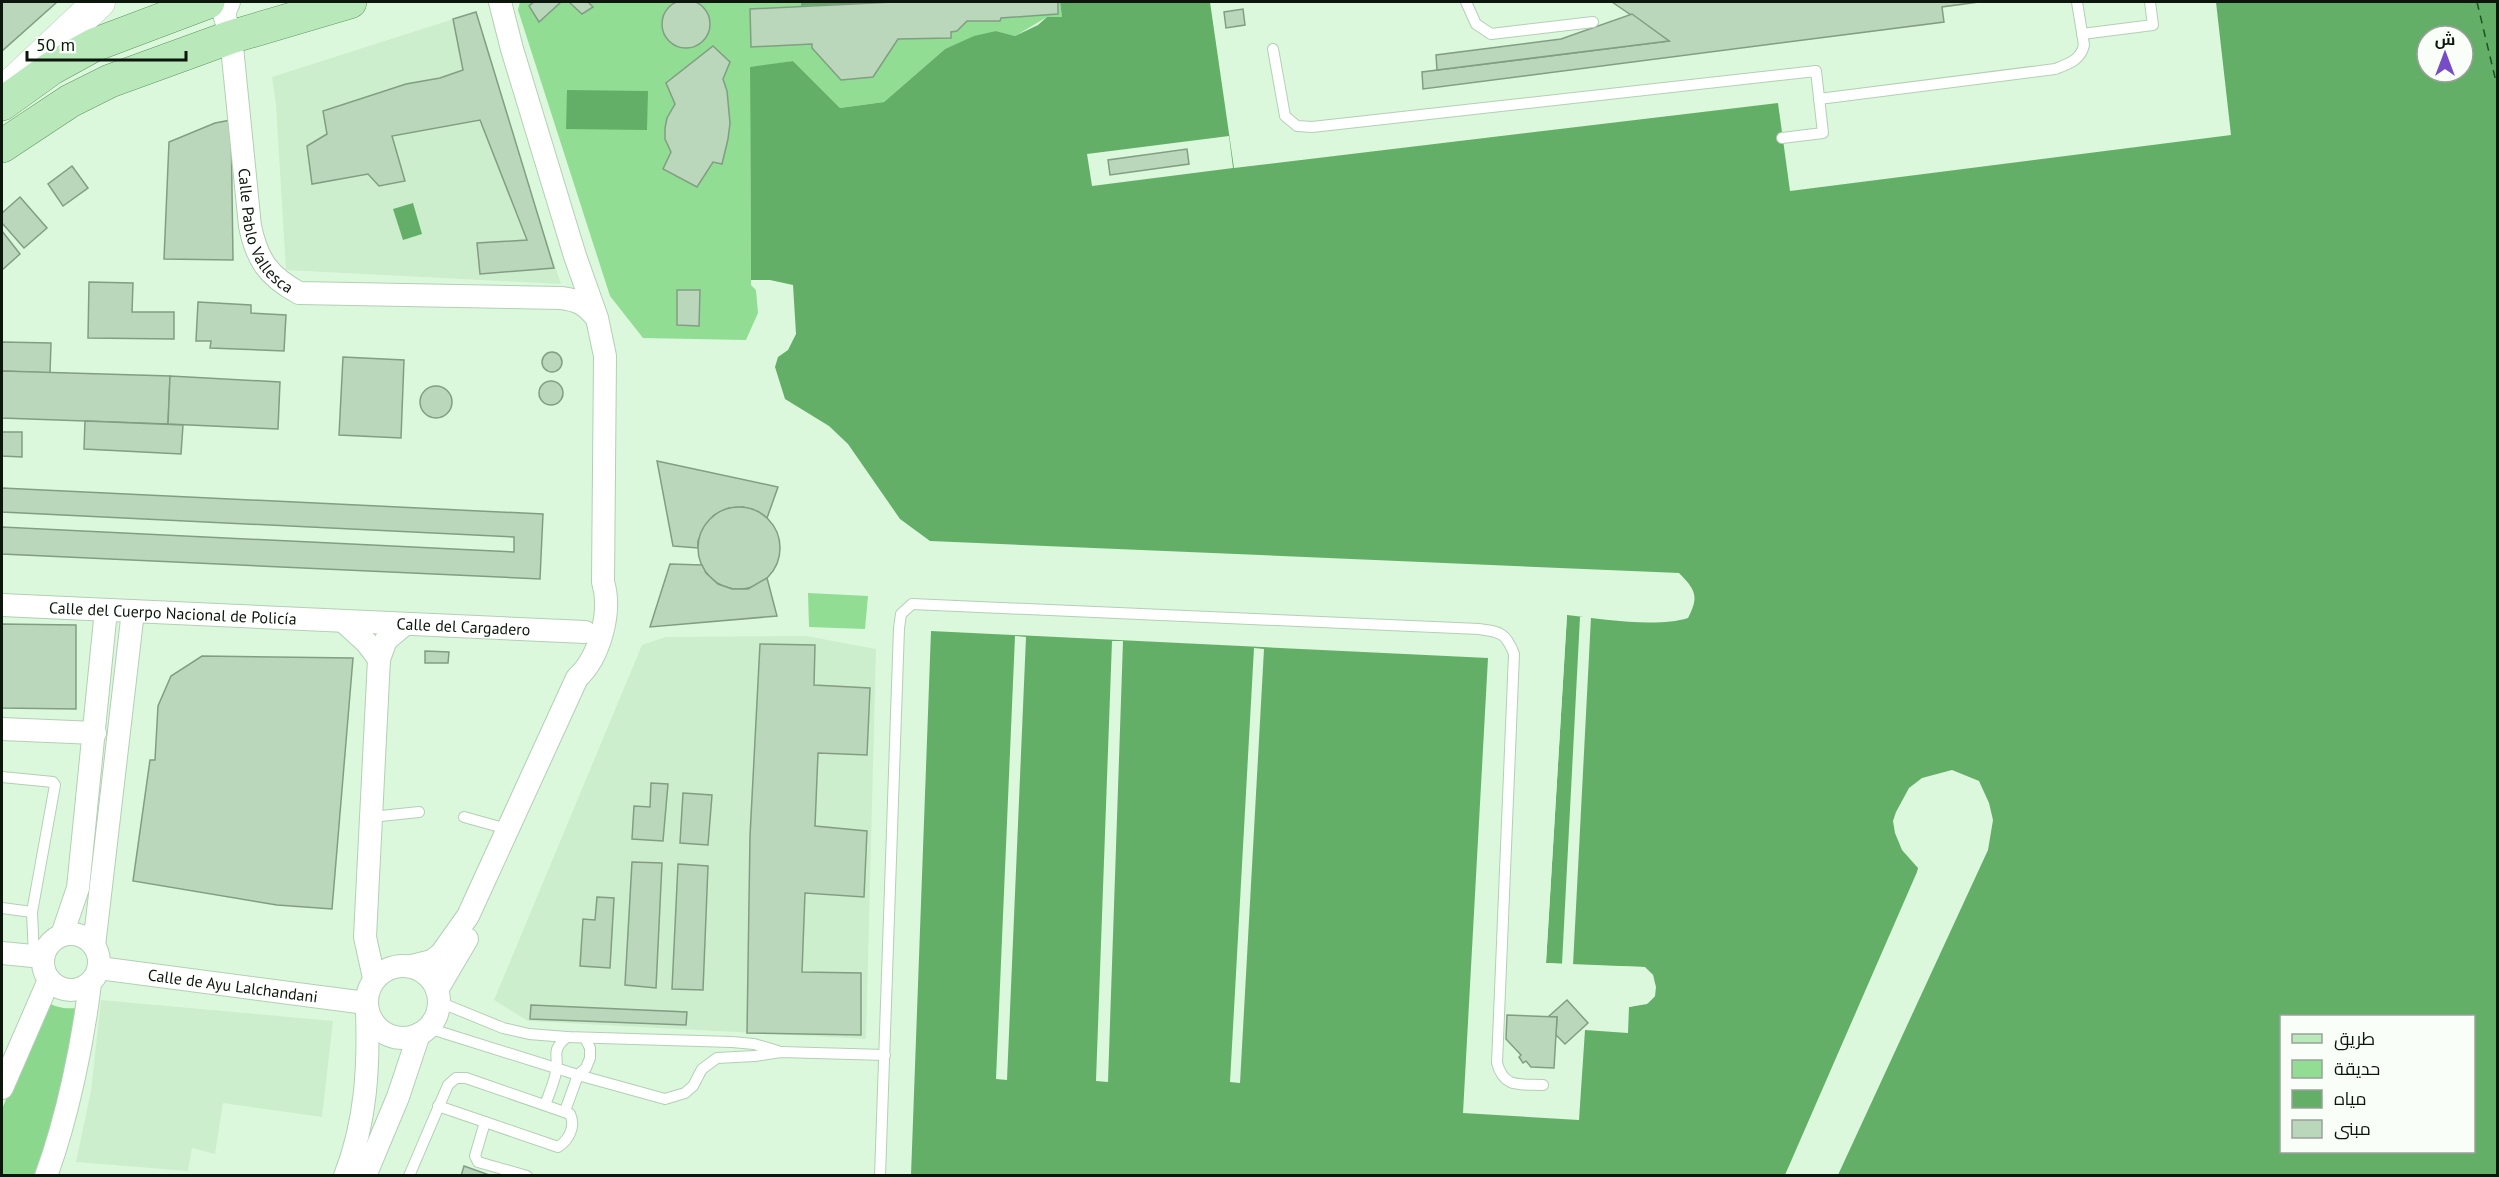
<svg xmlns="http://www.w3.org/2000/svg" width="2499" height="1177" font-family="'PT Sans',Cairo,sans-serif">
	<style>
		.built { fill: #cec }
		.green { fill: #91dd94 }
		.forest { fill: #8bd78e }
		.water { fill: #64af68; fill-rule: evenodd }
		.pier { fill: #dcf8dc }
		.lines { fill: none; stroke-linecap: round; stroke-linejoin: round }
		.ferry { stroke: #1f5324; stroke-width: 1.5; stroke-dasharray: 8 6; stroke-linecap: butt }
		.building { fill: #bbd7bb; stroke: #829d83; stroke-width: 1.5 }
		.lane-casing { stroke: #b3cfb4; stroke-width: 12 }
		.street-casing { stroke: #b3cfb4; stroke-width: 24 }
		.secondary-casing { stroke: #b3cfb4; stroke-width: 33 }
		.primary-casing { stroke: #5e9560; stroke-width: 34 }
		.lane { stroke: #fff; stroke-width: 10 }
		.street { stroke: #fff; stroke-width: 22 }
		.secondary { stroke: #fff; stroke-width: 32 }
		.primary { stroke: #b9e9bb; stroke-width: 33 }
		.labels { text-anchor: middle; stroke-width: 4.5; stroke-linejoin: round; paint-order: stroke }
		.street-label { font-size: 16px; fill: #0c160c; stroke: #f9fef8 }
	</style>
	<rect width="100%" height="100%" fill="#dcf8dc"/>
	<g class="built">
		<path d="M 466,15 L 473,19 L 561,284 L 286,270 L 276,105 L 272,77 Z"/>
		<path d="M 806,636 L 876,649 L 866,1039 L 528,1021 L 494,1000 L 642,645 L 666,637 Z"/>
		<path d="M 101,1000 L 333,1021 L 322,1117 L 223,1103 L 215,1154 L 192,1148 L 188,1171 L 76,1162 L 91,1091 Z"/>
	</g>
	<g class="green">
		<path d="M 520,2 L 801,2 L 801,6 L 879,2 L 1060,2 L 1062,17 L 1047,17 L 1015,36 L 996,31 L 945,49 L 884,102 L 840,108 L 793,61 L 750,68 L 751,285 L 756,290 L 758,313 L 746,340 L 643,338 L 610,296 L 518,10 Z"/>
		<path d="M 808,593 L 868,596 L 865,629 L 809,627 Z"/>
	</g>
	<path class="forest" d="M 44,1000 C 56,1008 64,1009 78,1008 L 53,1134 L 37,1175 L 2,1176 L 2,1109 L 30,1043 Z"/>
	<g class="water">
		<path d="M 801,2 L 902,2 L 801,6 Z"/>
		<path d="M 1060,2 L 1210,2 L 1234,168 L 1778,103 L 1790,191 L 2231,135 L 2216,2 L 2497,2 L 2497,1175 L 911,1175 L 931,631 L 1488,658 L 1463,1113 L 1579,1120 L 1585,1030 L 1628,1033 L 1629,1007 L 1648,1003 L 1655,996 L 1653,975 L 1644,967 L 1546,963 L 1567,615 C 1600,619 1657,628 1688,618 C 1699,597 1696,590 1679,573 L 930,541 L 900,519 L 848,444 L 829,426 L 785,399 L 775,367 L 778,357 L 788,350 L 796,334 L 793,285 L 770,280 L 751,280 L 750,67 L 793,61 L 840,108 L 884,102 L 945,49 L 974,36 L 996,31 L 1015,36 L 1038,25 L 1047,17 L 1062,17 ZM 2427,36 L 2463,36 L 2463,72 L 2427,72 ZM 2282,1016 L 2474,1016 L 2474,1152 L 2282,1152 Z"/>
		<path d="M 567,90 L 648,91 L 647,130 L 566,129 Z"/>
		<path d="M 413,203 L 422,234 L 403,240 L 393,209 Z"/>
	</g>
	<g class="pier">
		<path d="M 1229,136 L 1233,168 L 1092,186 L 1087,154 Z"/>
		<path d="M 1564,615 L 1567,615 L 1546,963 L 1562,964 L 1580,617 L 1591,617 L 1573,965 L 1645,967 L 1653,975 L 1656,987 L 1655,996 L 1647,1004 L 1629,1007 L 1629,1004 L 1646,1001 L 1652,995 L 1653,987 L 1651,976 L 1643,970 L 1573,968 L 1545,966 L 1543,964 Z"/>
		<path d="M 1015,636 L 1026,637 L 1007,1080 L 996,1079 Z"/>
		<path d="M 1112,641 L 1123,641 L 1108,1082 L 1096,1081 Z"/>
		<path d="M 1254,648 L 1264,649 L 1240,1083 L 1230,1082 Z"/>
		<path d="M 1952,770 L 1979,781 L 1989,803 L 1993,820 L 1988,850 L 1838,1175 L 1785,1175 L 1917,872 L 1918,868 L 1902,850 L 1895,833 L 1893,821 L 1896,812 L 1909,788 L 1922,778 Z"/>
	</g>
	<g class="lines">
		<path class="ferry" d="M 2477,2 L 2498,90"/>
	</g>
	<g class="building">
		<circle cx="686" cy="24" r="24"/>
		<path d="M 2,2 L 57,2 L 2,51 Z"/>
		<path d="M 534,2 L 561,2 L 539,22 L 529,6 Z"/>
		<path d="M 569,2 L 588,2 L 593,7 L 582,14 Z"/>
		<path d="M 894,2 L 1058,2 L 1058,14 L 1001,18 L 1000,21 L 967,21 L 957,31 L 951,32 L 951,38 L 898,39 L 873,77 L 841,80 L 812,48 L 812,44 L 751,47 L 750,9 Z"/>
		<path d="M 1612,2 L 1979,2 L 1942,7 L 1944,22 L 1423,89 L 1422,72 L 1669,41 Z"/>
		<path d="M 1243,9 L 1245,25 L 1226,28 L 1224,12 Z"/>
		<path d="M 476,12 L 554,268 L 480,274 L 477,243 L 527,240 L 480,120 L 392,136 L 405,181 L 379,186 L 368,174 L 312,184 L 307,146 L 327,134 L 323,111 L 406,84 L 440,78 L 463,70 L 453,19 Z"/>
		<path d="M 1632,14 L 1669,41 L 1437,70 L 1436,55 L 1561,39 Z"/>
		<path d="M 713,46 L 730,62 L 723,79 L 727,91 L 730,123 L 728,139 L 722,164 L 713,162 L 697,187 L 663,169 L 671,152 L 665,139 L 665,128 L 667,118 L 675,104 L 666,83 Z"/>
		<path d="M 231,120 L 233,260 L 164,259 L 169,142 L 215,123 Z"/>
		<path d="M 1187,149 L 1189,164 L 1110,175 L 1108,160 Z"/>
		<path d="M 72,166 L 88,188 L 63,206 L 48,184 Z"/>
		<path d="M 20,197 L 47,228 L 24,248 L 2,223 L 2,213 Z"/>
		<path d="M 2,231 L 20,254 L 2,270 Z"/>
		<path d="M 89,282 L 133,283 L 132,312 L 174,312 L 174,339 L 88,338 Z"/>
		<path d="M 677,290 L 700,290 L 699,326 L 677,325 Z"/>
		<path d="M 198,302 L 251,305 L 251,313 L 286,315 L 284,351 L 210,348 L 211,341 L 196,341 Z"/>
		<path d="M 2,342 L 51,343 L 50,373 L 2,371 Z"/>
		<circle cx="552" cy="362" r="10"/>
		<path d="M 343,357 L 404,360 L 401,438 L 339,435 Z"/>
		<path d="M 2,371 L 170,376 L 168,424 L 2,418 Z"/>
		<path d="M 170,376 L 280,382 L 278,429 L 168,424 Z"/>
		<circle cx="551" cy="393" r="12"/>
		<circle cx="436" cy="402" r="16"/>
		<path d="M 85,421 L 183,425 L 181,454 L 84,449 Z"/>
		<path d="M 2,432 L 22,432 L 22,457 L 2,456 Z"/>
		<path d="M 657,461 L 778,487 L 767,518 L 758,512 L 743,507 L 729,508 L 714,515 L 703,529 L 698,541 L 698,548 L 673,546 Z"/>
		<path d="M 2,488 L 543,514 L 540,579 L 2,554 L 2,527 L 514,552 L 514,537 L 2,512 Z"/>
		<circle cx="739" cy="548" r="41"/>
		<path d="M 670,564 L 702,565 L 706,573 L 718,584 L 732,589 L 748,589 L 767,578 L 777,616 L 650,627 Z"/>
		<path d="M 2,624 L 76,625 L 76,709 L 2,708 Z"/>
		<path d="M 760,644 L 815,645 L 814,685 L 870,688 L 867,755 L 818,753 L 815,826 L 867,831 L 864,897 L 805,893 L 802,972 L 861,973 L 861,1035 L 747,1033 L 750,836 Z"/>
		<path d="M 425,651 L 449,652 L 448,663 L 425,663 Z"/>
		<path d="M 202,656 L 353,658 L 332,909 L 277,905 L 133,881 L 150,760 L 155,760 L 158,706 L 171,676 Z"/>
		<path d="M 651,783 L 668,784 L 663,841 L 632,839 L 634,806 L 650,807 Z"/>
		<path d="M 683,793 L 712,795 L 708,845 L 680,843 Z"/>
		<path d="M 632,862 L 662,863 L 656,988 L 625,985 Z"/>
		<path d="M 678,864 L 708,866 L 703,990 L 672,989 Z"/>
		<path d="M 597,897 L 614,898 L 610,968 L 580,966 L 583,919 L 595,920 Z"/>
		<path d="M 1567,1000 L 1588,1023 L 1565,1044 L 1556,1035 L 1557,1017 L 1548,1017 Z"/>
		<path d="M 531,1005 L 687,1012 L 686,1025 L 530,1019 Z"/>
		<path d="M 1507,1015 L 1557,1017 L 1554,1068 L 1531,1067 L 1526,1061 L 1523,1063 L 1519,1057 L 1521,1055 L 1506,1039 Z"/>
		<path d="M 464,1166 L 492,1176 L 461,1176 Z"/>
	</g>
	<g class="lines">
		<g class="lane-casing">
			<g id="lane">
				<path d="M 1466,2 L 1476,24 L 1491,34 L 1593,22"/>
				<path d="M 2082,34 L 2153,25 L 2150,2"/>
				<path d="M 1273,49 L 1285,116 L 1297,126 L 1312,127 L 1816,71 L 1823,133 L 1782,138"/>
				<path d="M 1819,99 L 2055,69 C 2068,64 2081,60 2084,45 L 2077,2"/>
				<path d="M 2,777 L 53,782 L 55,785 L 32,912 L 34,956"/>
				<path d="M 371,817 L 419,812"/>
				<path d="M 464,817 L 507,829"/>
				<path d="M 2,908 L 32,912"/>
				<path d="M 439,1002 L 503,1028 L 529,1034 L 567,1037 L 732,1042 L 754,1044 L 778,1051"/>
				<path d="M 428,1028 L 578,1075 L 665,1099 L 685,1093 L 693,1086 L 702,1069 L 717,1058 L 755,1056 L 781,1052 L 885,1055"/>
				<path d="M 545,1105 C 549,1094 554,1083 556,1072 C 560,1056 549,1052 567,1037"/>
				<path d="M 438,1106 L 485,1122"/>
				<path d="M 565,1111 L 578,1075 L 586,1068 L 590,1058 L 590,1048 L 585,1038"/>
				<path d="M 409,1176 L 448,1085 L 456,1078 L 466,1078 L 570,1114 C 576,1126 569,1140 558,1147 L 485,1122 L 475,1156 L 478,1162 L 527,1176"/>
				<path d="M 880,1176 L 899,628 L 901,614 L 912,604 L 1479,629 C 1501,632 1506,633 1514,654 L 1497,1063 C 1504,1089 1520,1084 1543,1085"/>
			</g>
		</g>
		<g class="street-casing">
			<g id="street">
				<path id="s1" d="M 229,2 L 224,14 L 231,37 L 250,226 C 257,260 268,276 299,293 L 561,298 C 578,300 585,304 596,317"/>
				<path id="s2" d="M 2,605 L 585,632"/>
				<path d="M 343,621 L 367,643 L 379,659"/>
				<path d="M 2,729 L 95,733"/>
				<circle cx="71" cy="962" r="28"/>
				<path d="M 62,935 L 78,888 L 106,610"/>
				<path d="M 94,946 L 133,611"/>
				<path d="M 2,953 L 43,957"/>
				<circle cx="403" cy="1002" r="36"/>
				<path d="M 412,966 L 432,961 L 441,954 L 468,916 L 577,678 C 600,657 612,611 603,582 L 605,356 L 597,318 L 575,256 L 512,49 L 500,2"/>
				<path id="s3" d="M 99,968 L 366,1003"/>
				<path d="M 374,978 L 365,937 L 379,659 L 386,640 L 405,624"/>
				<path d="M 437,990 L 467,939"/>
				<path d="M 2,1088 L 49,980"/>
				<path d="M 46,1176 C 67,1119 83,1043 90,983"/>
				<path d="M 345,1176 C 366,1122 369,1068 367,1011"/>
				<path d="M 365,1176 L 398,1097 L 419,1034"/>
			</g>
		</g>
		<g class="secondary-casing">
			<path id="secondary" d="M 13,83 L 99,2"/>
		</g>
		<g class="primary-casing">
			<g id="primary">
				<path d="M 2,104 L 52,68 L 94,45 L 208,2"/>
				<path d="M 2,146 L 70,101 L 110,81 L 231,37 L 350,2"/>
			</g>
		</g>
		<use href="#lane" class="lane"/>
		<use href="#street" class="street"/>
		<use href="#secondary" class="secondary"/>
		<use href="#primary" class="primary"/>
	</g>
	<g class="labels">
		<g class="street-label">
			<text dy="6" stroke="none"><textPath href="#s1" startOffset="237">Calle Pablo Vallesca</textPath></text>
			<text dy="6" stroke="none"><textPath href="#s2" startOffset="171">Calle del Cuerpo Nacional de Policía</textPath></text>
			<text dy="6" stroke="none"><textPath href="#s2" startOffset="462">Calle del Cargadero</textPath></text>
			<text dy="6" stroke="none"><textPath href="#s3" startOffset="135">Calle de Ayu Lalchandani</textPath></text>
		</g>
	</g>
	<rect width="2499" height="1177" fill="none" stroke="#0c160c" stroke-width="6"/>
	<rect x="2280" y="1015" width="195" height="138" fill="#f9fef8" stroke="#9aa19a" stroke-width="1.5"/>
	<rect x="2292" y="1034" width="30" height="9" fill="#b9e9bb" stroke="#9aa19a" stroke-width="1.5"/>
	<text x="2334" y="1045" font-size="18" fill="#0c160c">طريق</text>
	<rect x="2292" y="1060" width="30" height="18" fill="#91dd94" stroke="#9aa19a" stroke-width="1.5"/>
	<text x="2334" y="1075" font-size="18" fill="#0c160c">حديقة</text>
	<rect x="2292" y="1090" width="30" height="18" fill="#64af68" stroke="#9aa19a" stroke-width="1.5"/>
	<text x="2334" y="1105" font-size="18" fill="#0c160c">مياه</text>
	<rect x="2292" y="1120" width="30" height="18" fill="#bbd7bb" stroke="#9aa19a" stroke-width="1.5"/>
	<text x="2334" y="1135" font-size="18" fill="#0c160c">مبنى</text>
	<g transform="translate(2445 54)"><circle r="28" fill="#f9fef8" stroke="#9aa19a" stroke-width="1.5"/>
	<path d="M0-4.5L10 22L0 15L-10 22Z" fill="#764dc6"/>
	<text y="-9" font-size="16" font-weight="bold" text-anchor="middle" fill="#0c160c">ش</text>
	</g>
	<path d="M27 51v9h159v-9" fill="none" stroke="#0c160c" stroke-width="3"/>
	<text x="36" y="51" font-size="18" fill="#0c160c" stroke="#f9fef8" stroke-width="4.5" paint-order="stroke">50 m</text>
</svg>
